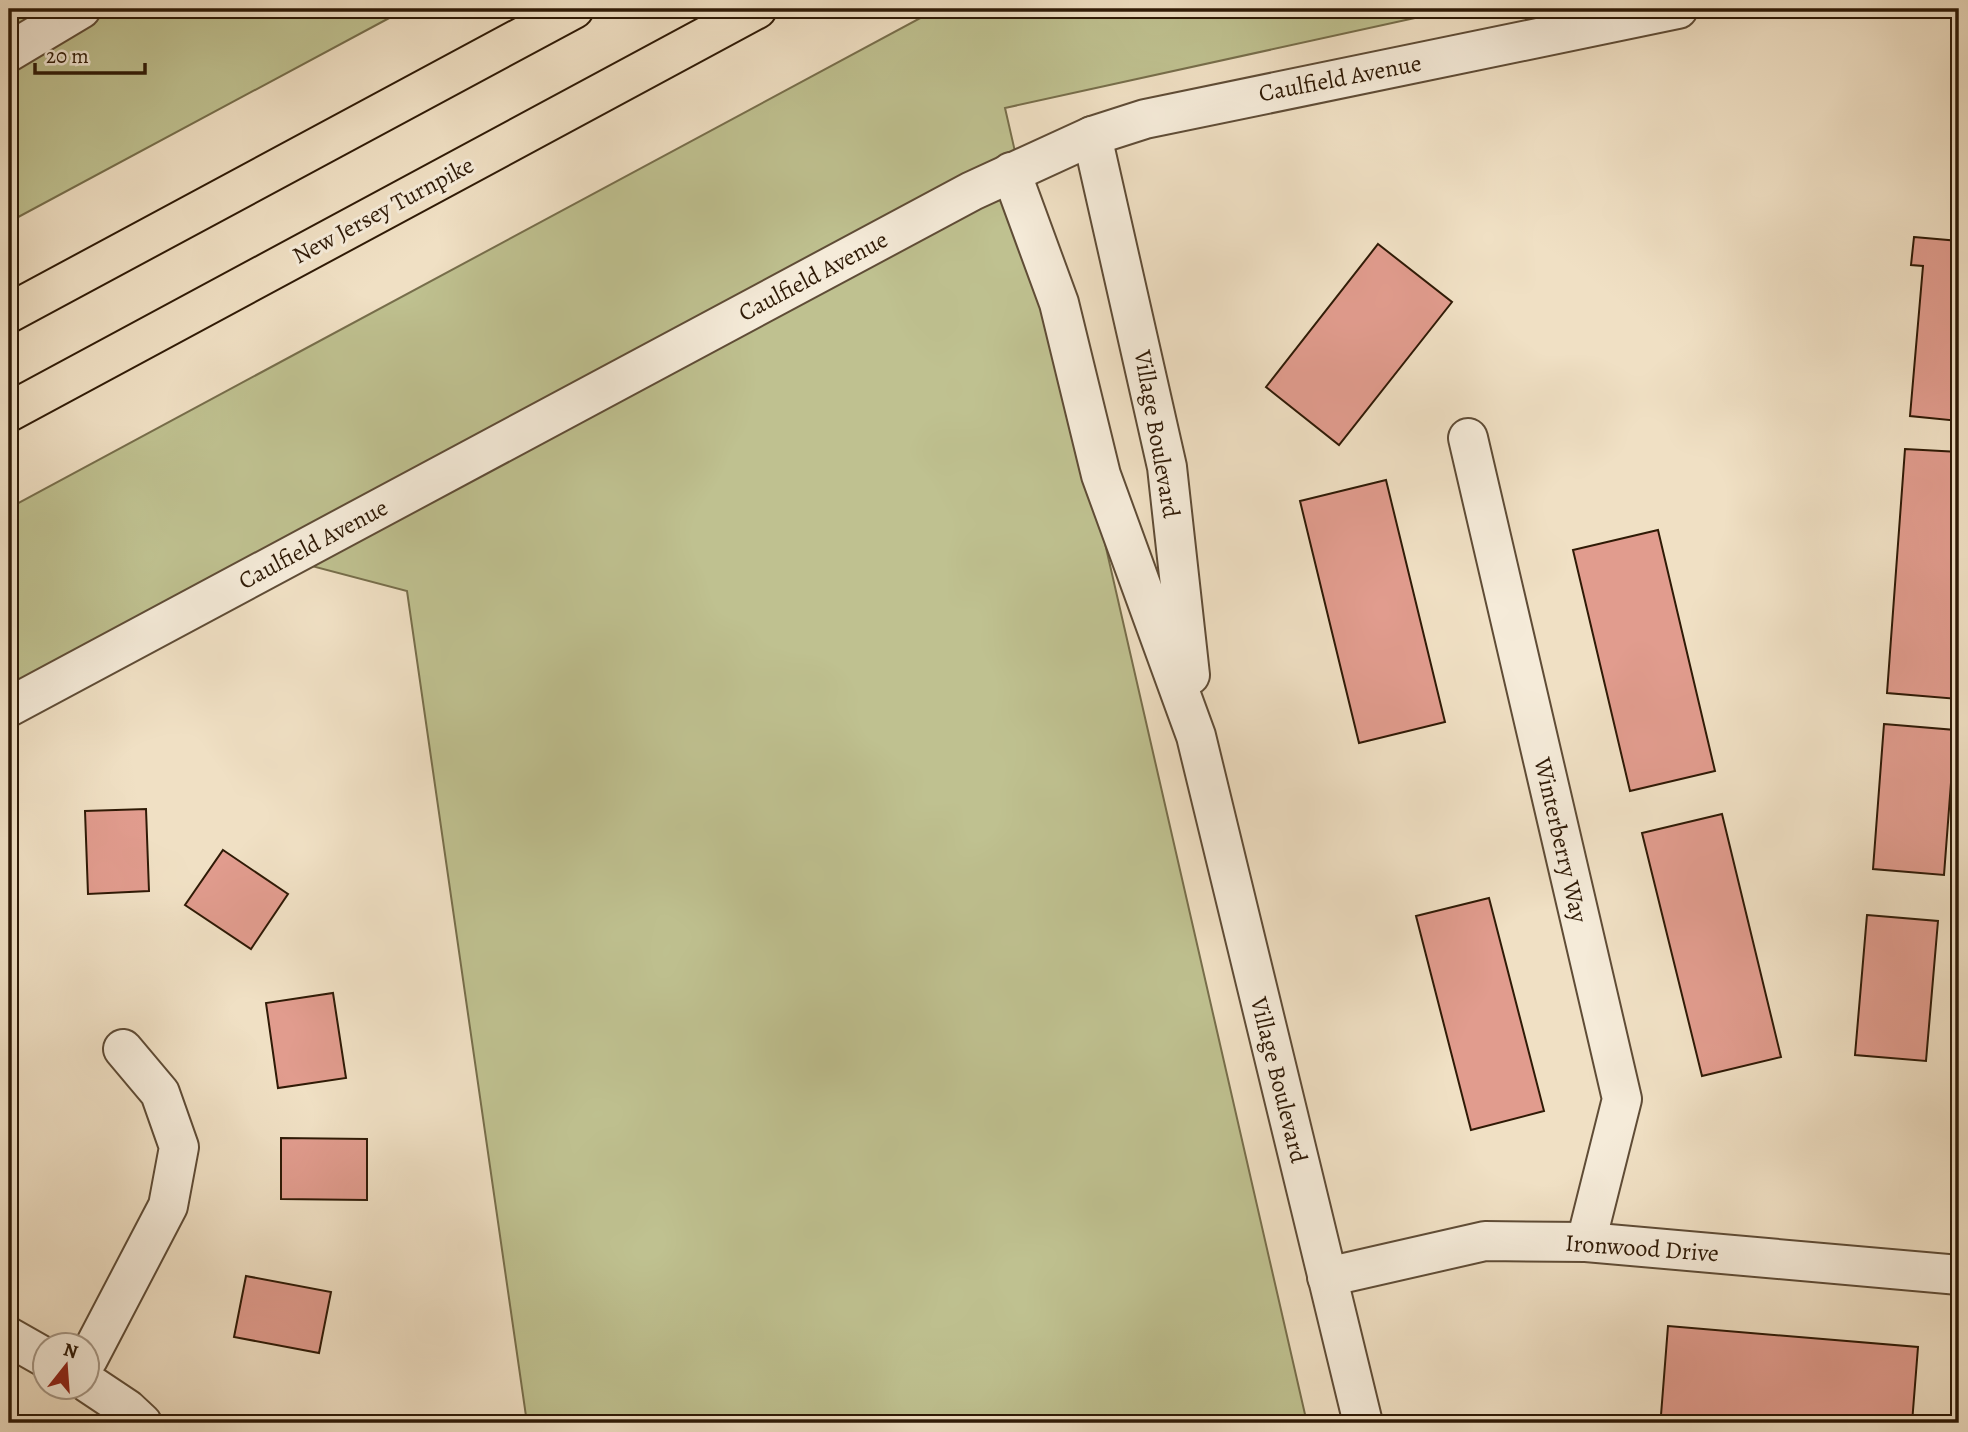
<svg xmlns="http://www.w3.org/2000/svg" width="1968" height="1432" font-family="Alegreya,serif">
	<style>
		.green { fill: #bfc190; stroke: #776e4b; stroke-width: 2 }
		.building { fill: #e19c8e; stroke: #2f1a06; stroke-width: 2 }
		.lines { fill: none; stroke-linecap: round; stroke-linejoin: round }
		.minor-casing { stroke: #5f4c36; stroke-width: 42 }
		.highway-casing { stroke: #2f1a06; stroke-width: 42 }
		.minor { stroke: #f5ebd9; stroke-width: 38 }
		.highway { stroke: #f0e0c4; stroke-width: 38 }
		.labels { text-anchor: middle; stroke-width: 6; stroke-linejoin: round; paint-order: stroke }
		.street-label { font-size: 24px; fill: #2f1a06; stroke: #f5ebd9 }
	</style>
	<rect width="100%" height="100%" fill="#f0e0c4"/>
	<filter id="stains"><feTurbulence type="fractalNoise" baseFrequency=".00286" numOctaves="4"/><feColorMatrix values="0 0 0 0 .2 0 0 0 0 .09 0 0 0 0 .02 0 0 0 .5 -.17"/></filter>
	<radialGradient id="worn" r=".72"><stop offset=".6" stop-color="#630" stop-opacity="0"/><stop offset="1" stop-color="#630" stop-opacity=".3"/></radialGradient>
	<g class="green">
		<path d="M 9,9 L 406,9 L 9,222 Z"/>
		<path d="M 937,9 L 1456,9 L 1005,108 L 1307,1423 L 527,1423 L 407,591 L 274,556 L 9,692 L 9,508 Z"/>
	</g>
	<g class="building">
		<path d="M 1914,237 L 1959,241 L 1959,421 L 1910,416 L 1923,266 L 1911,265 Z"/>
		<path d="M 1378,244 L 1452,302 L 1339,445 L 1266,387 Z"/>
		<path d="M 1905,449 L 1959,452 L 1958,699 L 1887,693 Z"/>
		<path d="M 1386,480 L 1445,722 L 1359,743 L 1300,501 Z"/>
		<path d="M 1658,530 L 1715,771 L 1630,791 L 1573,550 Z"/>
		<path d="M 1884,724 L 1955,730 L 1944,875 L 1873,869 Z"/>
		<path d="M 146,809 L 149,891 L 88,894 L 85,811 Z"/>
		<path d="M 1722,814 L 1781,1057 L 1702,1076 L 1642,833 Z"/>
		<path d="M 223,850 L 288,894 L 251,949 L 185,905 Z"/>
		<path d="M 1489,898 L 1544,1111 L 1471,1130 L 1416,916 Z"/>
		<path d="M 1867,915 L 1938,921 L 1926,1061 L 1855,1055 Z"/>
		<path d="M 333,993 L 346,1078 L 278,1088 L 266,1003 Z"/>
		<path d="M 281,1138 L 367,1139 L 367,1200 L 281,1199 Z"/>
		<path d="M 246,1276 L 331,1292 L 319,1353 L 234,1337 Z"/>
		<path d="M 1668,1326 L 1918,1347 L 1912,1423 L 1760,1423 L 1661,1415 Z"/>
	</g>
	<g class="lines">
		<g class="minor-casing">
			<g id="minor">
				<path d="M 9,52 L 81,9"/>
				<path d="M 1092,136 L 1167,467 L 1190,675"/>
				<path d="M 1011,172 L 1059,303 L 1101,475 L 1196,736 L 1363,1423"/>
				<path d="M 1468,438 L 1622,1099 L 1586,1242"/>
				<path d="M 9,707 L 972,191 L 1092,136 L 1145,119 L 1678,9"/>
				<path d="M 1327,1277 L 1485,1241 L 1586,1242 L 1959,1275"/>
				<path d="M 9,1337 L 46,1358"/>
				<path d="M 88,1359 L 168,1206 L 179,1147 L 160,1093 L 123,1049"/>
				<path d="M 88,1383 L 127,1409 L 142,1423"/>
			</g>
		</g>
		<g class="highway-casing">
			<g id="highway">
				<path d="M 9,313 L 574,9"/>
				<path d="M 9,412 L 757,9"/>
			</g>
		</g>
		<use href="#minor" class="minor"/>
		<use href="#highway" class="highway"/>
	</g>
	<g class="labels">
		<g class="street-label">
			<text transform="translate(1340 78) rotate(-11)" y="8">Caulfield Avenue</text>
			<text transform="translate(383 210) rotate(-28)" y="8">New Jersey Turnpike</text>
			<text transform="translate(813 276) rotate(-28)" y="8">Caulfield Avenue</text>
			<text transform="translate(1157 434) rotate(80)" y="8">Village Boulevard</text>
			<text transform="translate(313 544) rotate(-28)" y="8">Caulfield Avenue</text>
			<text transform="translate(1561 840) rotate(77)" y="8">Winterberry Way</text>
			<text transform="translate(1279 1080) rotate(76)" y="8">Village Boulevard</text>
			<text transform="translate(1642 1248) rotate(4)" y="8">Ironwood Drive</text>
		</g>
	</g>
	<rect width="1968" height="1432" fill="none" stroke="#f0e0c4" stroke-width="35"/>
	<rect x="10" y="10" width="1947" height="1411" fill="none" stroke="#2f1a06" stroke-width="3.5"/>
	<rect x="18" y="18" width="1933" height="1397" fill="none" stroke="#2f1a06" stroke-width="2"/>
	<g transform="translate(66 1366) rotate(17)"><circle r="33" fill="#f5ebd9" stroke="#a69785" stroke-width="2"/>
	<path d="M0-5L12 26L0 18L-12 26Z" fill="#8f2418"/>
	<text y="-10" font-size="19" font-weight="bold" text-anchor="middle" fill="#2f1a06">N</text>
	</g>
	<path d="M35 63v10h110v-10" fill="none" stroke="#2f1a06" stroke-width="3.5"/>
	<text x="46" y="63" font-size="21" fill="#2f1a06" stroke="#f5ebd9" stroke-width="5" paint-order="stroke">20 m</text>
	<rect width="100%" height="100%" filter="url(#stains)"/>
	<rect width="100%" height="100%" fill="url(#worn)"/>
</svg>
